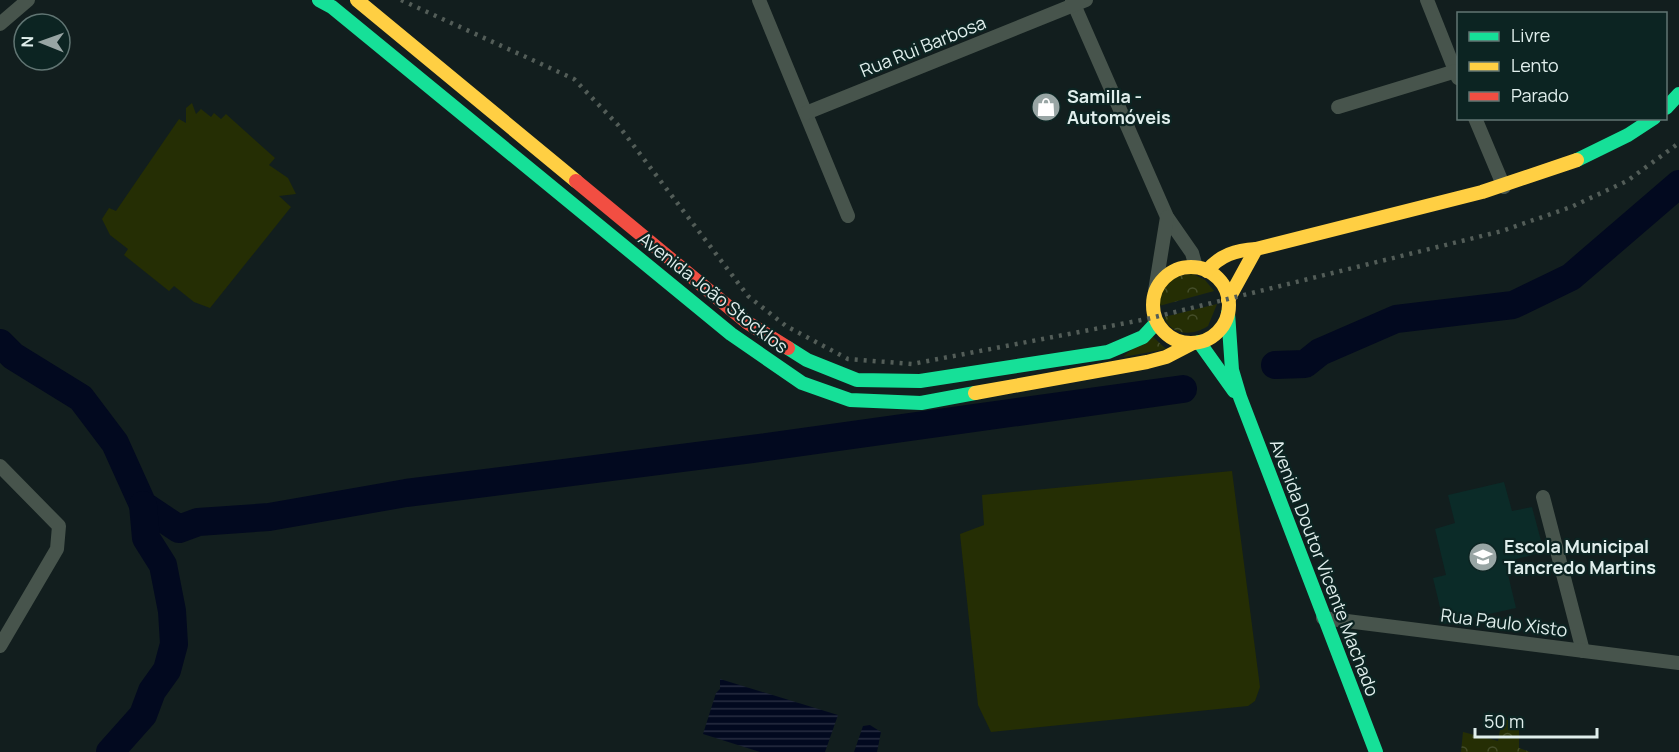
<svg xmlns="http://www.w3.org/2000/svg" width="1679" height="752" font-family="Manrope,sans-serif">
	<style>
		.built { fill: #0b2b28 }
		.park { fill: url(#park-crowns) }
		.pitch { fill: #252e04 }
		.water { fill: url(#water-rules) }
		.lines { fill: none; stroke-linecap: round; stroke-linejoin: round }
		.river { stroke: #02091f; stroke-width: 28 }
		.street { stroke: #47544c; stroke-width: 14 }
		.fast { stroke: #16e098; stroke-width: 14 }
		.slow { stroke: #ffcf43; stroke-width: 14 }
		.jam { stroke: #f24e42; stroke-width: 14 }
		.rail { stroke: #535d58; stroke-width: 4.5; stroke-dasharray: 3 6; stroke-linecap: butt }
		.labels { text-anchor: middle; stroke-width: 4.5; stroke-linejoin: round; paint-order: stroke }
		.street-label { font-size: 18px; fill: #e0eeec; stroke: #0c2422 }
		.poi-label { font-size: 18px; font-weight: bold; fill: #e0eeec; stroke: #0c2422; text-anchor: start }
	</style>
	<defs>
		<pattern id="park-crowns" width="20" height="18" patternUnits="userSpaceOnUse" patternTransform="scale(1.5)"><rect width="20" height="18" fill="#252e04"/><path d="M2 6a3 3 0 1 1 6 0M12 15a3 3 0 1 1 6 0" fill="none" stroke="#444d29"/></pattern>
		<pattern id="water-rules" width="6" height="5" patternUnits="userSpaceOnUse" patternTransform="scale(1.5)"><rect width="6" height="5" fill="#02091f"/><path d="M0 2.5h6" fill="none" stroke="#272d40"/></pattern>
	</defs>
	<rect width="100%" height="100%" fill="#121e1e"/>
	<path class="built" d="M 1504,482 L 1512,511 L 1532,507 L 1544,552 L 1505,562 L 1516,608 L 1444,624 L 1433,578 L 1446,575 L 1435,529 L 1455,523 L 1448,495 Z"/>
	<g class="park">
		<path d="M 1193,274 L 1205,280 L 1214,291 L 1159,306 C 1159,284 1174,275 1193,274 Z"/>
		<path d="M 1217,304 L 1208,326 C 1193,336 1171,336 1164,317 Z"/>
		<path d="M 1150,334 L 1166,349 L 1123,357 Z"/>
		<path d="M 1502,719 L 1519,722 L 1519,748 L 1530,752 L 1461,752 L 1463,732 L 1498,741 Z"/>
	</g>
	<g class="pitch">
		<path d="M 192,103 L 196,114 L 201,109 L 211,117 L 214,113 L 221,119 L 226,114 L 275,158 L 269,165 L 288,178 L 296,194 L 279,196 L 291,207 L 210,308 L 194,302 L 174,286 L 169,291 L 124,255 L 128,249 L 110,235 L 102,219 L 109,208 L 116,211 L 179,119 L 186,123 L 186,108 Z"/>
		<path d="M 1232,471 L 1260,687 L 1255,701 L 1248,706 L 991,732 L 978,705 L 960,534 L 984,525 L 982,495 Z"/>
	</g>
	<g class="water">
		<path d="M 720,679 L 838,715 L 825,752 L 760,752 L 703,734 L 716,693 L 720,689 Z"/>
		<path d="M 870,725 L 881,732 L 877,752 L 854,752 L 863,726 Z"/>
	</g>
	<g class="lines">
		<g class="river">
			<path d="M 0,343 L 13,356 L 81,398 L 115,443 L 143,505 L 179,529 L 198,522 L 269,517 L 406,493 L 752,449 L 1183,389"/>
			<path d="M 1275,365 L 1305,364 L 1320,352 L 1396,319 L 1513,305 L 1571,277 L 1679,184"/>
			<path d="M 110,752 L 143,715 L 152,691 L 167,670 L 174,644 L 172,611 L 163,565 L 146,538 L 143,505"/>
		</g>
		<g class="street">
			<path d="M 759,0 L 848,216"/>
			<path d="M 1072,0 L 1167,217 L 1192,253 L 1196,267"/>
			<path d="M 1427,0 L 1458,78"/>
			<path d="M 0,24 L 28,0"/>
			<path d="M 1338,107 L 1456,71"/>
			<path d="M 806,113 L 1086,0"/>
			<path d="M 1475,118 L 1504,187"/>
			<path d="M 1155,291 L 1167,217"/>
			<path d="M 0,466 L 59,526 L 57,549 L 0,646"/>
			<path d="M 1543,497 L 1583,651"/>
			<path d="M 1323,618 L 1679,663"/>
		</g>
		<g class="fast">
			<path d="M 319,0 L 332,7 L 731,334 L 802,383 L 850,400 L 921,403 L 975,393"/>
			<path d="M 1666,108 L 1679,94"/>
			<path d="M 1577,160 L 1628,135 L 1654,118"/>
			<path d="M 1228,313 L 1232,370 L 1240,397 L 1376,752"/>
			<path d="M 1199,342 L 1234,391"/>
			<path d="M 788,348 L 807,360 L 857,380 L 920,381 L 1108,352 L 1143,337 L 1157,322"/>
		</g>
		<g class="slow">
			<path d="M 357,0 L 576,181"/>
			<circle cx="1191" cy="305" r="38"/>
			<path d="M 1207,271 C 1220,255 1236,250 1256,249 L 1482,192 L 1577,160"/>
			<path d="M 1228,300 L 1256,249"/>
			<path d="M 975,393 L 1147,362 L 1166,357 L 1193,343"/>
		</g>
		<path class="jam" d="M 576,181 L 748,323 L 788,348"/>
		<path class="rail" d="M 401,0 L 574,79 L 618,125 L 748,296 L 786,326 L 848,359 L 912,364 L 1147,319 L 1502,231 L 1571,207 L 1627,181 L 1679,143"/>
	</g>
	<defs>
		<g id="shop-disc" transform="scale(1.5)"><circle r="9.5" fill="#98a5a4" stroke="#0c2422"/><path d="M-5-2.5h2.3a2.7 3.5 0 0 1 5.4 0H5L5.5 6h-11ZM-1.5-2.5h3a1.5 2.3 0 0 0-3 0Z" fill="#fff"/></g>
		<g id="school-disc" transform="scale(1.5)"><circle r="9.5" fill="#98a5a4" stroke="#0c2422"/><path d="M0-5L7-2L0 1L-7-2ZM-4 1L0 2.5L4 1V4Q0 6-4 4Z" fill="#fff"/></g>
	</defs>
	<g fill-rule="evenodd">
		<use href="#shop-disc" x="1046" y="107"/>
		<use href="#school-disc" x="1483" y="557"/>
	</g>
	<g class="labels">
		<g class="street-label">
			<text transform="translate(923 47) rotate(-22)" y="6">Rua Rui Barbosa</text>
			<text transform="translate(713 293) rotate(38)" y="6">Avenida João Stocklos</text>
			<text transform="translate(1324 568) rotate(69)" y="6">Avenida Doutor Vicente Machado</text>
			<text transform="translate(1504 623) rotate(7)" y="6">Rua Paulo Xisto</text>
		</g>
		<g class="poi-label">
			<text x="1067" y="103">Samilla -<tspan x="1067" dy="21">Automóveis</tspan></text>
			<text x="1504" y="553">Escola Municipal<tspan x="1504" dy="21">Tancredo Martins</tspan></text>
		</g>
	</g>
	<rect x="1457" y="12" width="210" height="108" fill="#0c2422" stroke="#617573" stroke-width="1.5"/>
	<rect x="1469" y="32" width="30" height="9" fill="#16e098" stroke="#617573" stroke-width="1.5"/>
	<text x="1511" y="42" font-size="18" fill="#e0eeec">Livre</text>
	<rect x="1469" y="62" width="30" height="9" fill="#ffcf43" stroke="#617573" stroke-width="1.5"/>
	<text x="1511" y="72" font-size="18" fill="#e0eeec">Lento</text>
	<rect x="1469" y="92" width="30" height="9" fill="#f24e42" stroke="#617573" stroke-width="1.5"/>
	<text x="1511" y="102" font-size="18" fill="#e0eeec">Parado</text>
	<g transform="translate(42 42) rotate(271)"><circle r="28" fill="#0c2422" stroke="#617573" stroke-width="1.5"/>
	<path d="M0-4.5L10 22L0 15L-10 22Z" fill="#98a5a4"/>
	<text y="-9" font-size="16" font-weight="bold" text-anchor="middle" fill="#e0eeec">N</text>
	</g>
	<path d="M1475 728v9h122v-9" fill="none" stroke="#e0eeec" stroke-width="3"/>
	<text x="1484" y="728" font-size="18" fill="#e0eeec" stroke="#0c2422" stroke-width="4.5" paint-order="stroke">50 m</text>
</svg>
